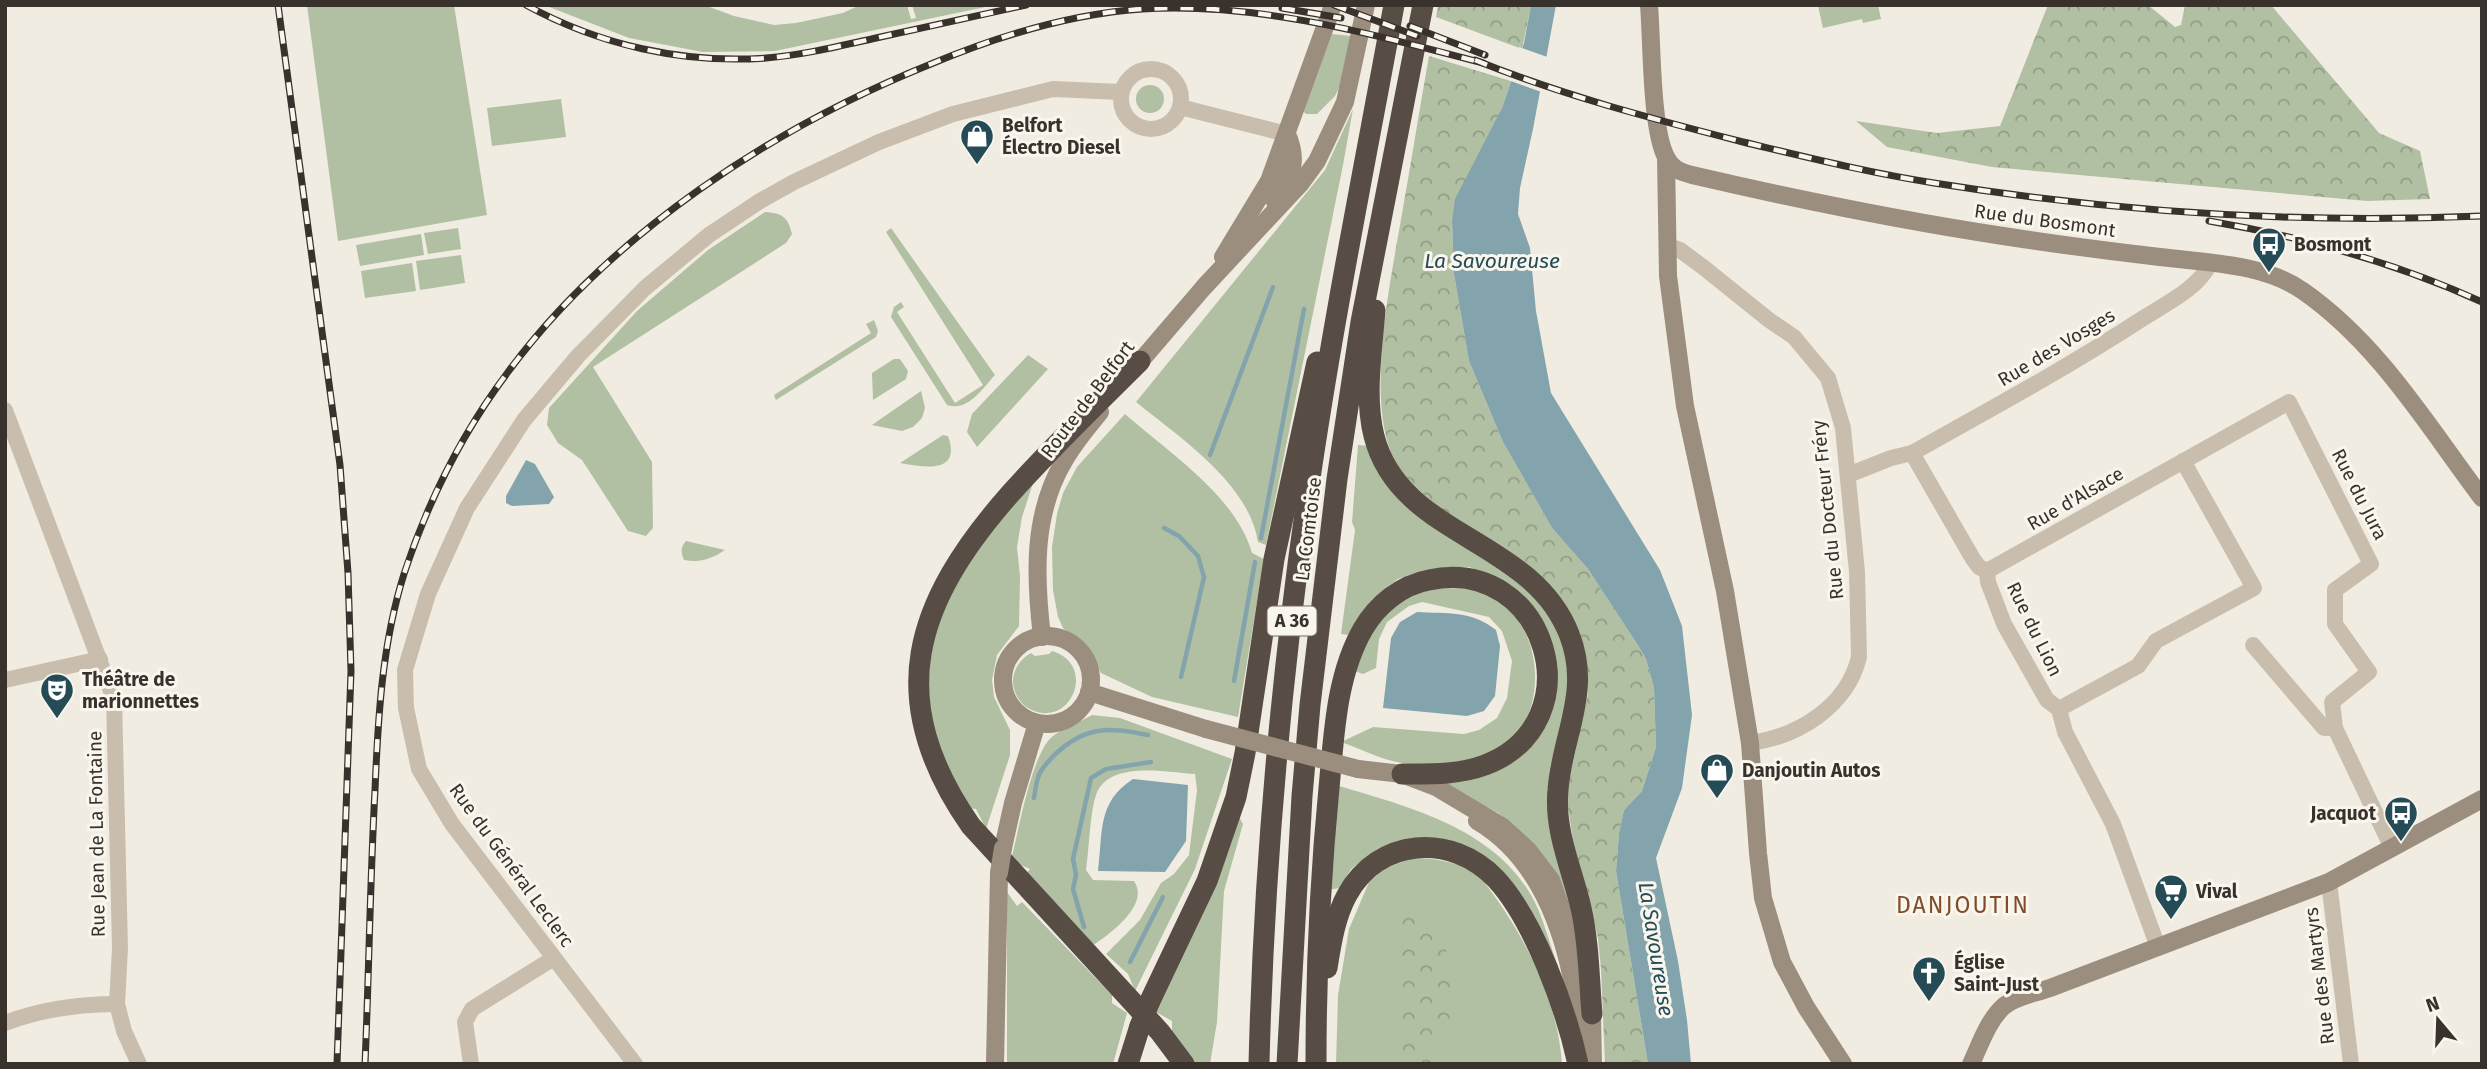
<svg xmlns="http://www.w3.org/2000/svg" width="2487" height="1069" font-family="'Fira Sans',sans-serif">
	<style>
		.grass { fill: #b1c0a2 }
		.forest { fill: url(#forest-crowns) }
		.water { fill: #83a4ac }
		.pier { fill: #f1ece1 }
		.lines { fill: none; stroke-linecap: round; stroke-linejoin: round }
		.stream { stroke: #83a4ac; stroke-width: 4.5 }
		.street { stroke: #c9beae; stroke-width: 16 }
		.secondary { stroke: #9c8e7f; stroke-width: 18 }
		.highway { stroke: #584d44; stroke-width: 21 }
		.rail-casing { stroke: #38312c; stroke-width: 7 }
		.rail { stroke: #f9f6ee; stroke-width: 4.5; stroke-dasharray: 13; stroke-linecap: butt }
		.secondary-bridge { stroke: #9c8e7f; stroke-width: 18 }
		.highway-bridge { stroke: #584d44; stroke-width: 21 }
		.labels { text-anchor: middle; stroke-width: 6; stroke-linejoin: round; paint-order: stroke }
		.shield { fill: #f9f6ee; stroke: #726c66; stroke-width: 2 }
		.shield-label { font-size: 18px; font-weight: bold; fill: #38312c }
		.poi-label { font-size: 19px; font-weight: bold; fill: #38312c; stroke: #f9f6ee; text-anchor: start }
		.street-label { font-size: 19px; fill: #38312c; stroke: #f9f6ee }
		.water-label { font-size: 21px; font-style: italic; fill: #254c56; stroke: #f9f6ee }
		.quarter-label { font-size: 23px; letter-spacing: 2px; fill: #804c2c; stroke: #f9f6ee }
	</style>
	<defs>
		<pattern id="forest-crowns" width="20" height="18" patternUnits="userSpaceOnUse" patternTransform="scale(1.75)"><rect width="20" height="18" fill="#b1c0a2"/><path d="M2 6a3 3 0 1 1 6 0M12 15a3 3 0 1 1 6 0" fill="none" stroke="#919d84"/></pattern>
	</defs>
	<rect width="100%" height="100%" fill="#f1ece1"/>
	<g class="grass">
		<path d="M 307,5 L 454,5 L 487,215 L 338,241 Z"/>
		<path d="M 544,5 L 704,5 L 734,16 L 774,25 L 796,23 L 843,13 L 860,5 L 907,5 L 911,19 L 916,18 L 912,5 L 995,5 L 775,51 L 703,52 L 629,38 Z"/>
		<path d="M 1878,5 L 1881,19 L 1863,23 L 1862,19 L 1823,28 L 1818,6 Z"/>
		<path d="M 1332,34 L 1351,36 L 1339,88 L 1335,96 L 1317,114 L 1306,114 L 1303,111 Z"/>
		<circle cx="1150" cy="99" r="14"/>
		<path d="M 561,99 L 566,137 L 492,146 L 487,108 Z"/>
		<path d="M 1353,109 L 1343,165 L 1266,545 L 1258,542 C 1249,483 1179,437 1136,402 L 1325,170 Z"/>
		<path d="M 765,212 C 782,213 788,217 792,234 L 786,243 L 593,367 L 652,462 L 653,528 L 646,536 L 628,531 L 582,460 L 558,443 L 547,425 L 549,408 L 637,311 L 708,250 Z"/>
		<path d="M 458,228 L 461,249 L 428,254 L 424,233 Z"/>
		<path d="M 891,228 L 995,375 C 982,389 968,412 947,405 L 891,317 L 894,307 L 901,302 L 904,307 L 897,312 L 955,403 L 983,385 L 886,232 Z"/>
		<path d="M 421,234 L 424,255 L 360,266 L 356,245 Z"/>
		<path d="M 461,255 L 465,283 L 420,290 L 416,261 Z"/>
		<path d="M 412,263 L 416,291 L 365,298 L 361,271 Z"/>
		<path d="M 874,320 L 878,331 L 876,337 L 776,400 L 774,395 L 871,333 L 866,324 Z"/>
		<path d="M 1028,355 L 1048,369 L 977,447 L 967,432 L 972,414 Z"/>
		<path d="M 894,359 L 900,359 L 908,371 L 906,379 L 873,400 L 872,373 Z"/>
		<path d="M 921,391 L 925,408 L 922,418 L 913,427 L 902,431 L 872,425 Z"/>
		<path d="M 1125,414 C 1168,452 1236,496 1252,553 L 1264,559 L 1238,717 L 1152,697 L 1101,673 L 1087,649 L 1063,628 L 1058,617 L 1053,590 L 1052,547 L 1057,514 L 1063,493 L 1077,467 Z"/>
		<path d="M 943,435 L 948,436 C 962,475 923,467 900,463 Z"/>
		<path d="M 1358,445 L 1369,446 L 1383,479 L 1410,510 L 1522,581 L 1554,624 L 1566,656 L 1569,692 L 1556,746 L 1574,914 L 1513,824 L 1498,813 L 1442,784 L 1545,719 L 1536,613 L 1524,597 L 1490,574 L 1469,567 L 1442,568 L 1412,574 L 1398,579 L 1381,592 L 1363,611 L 1348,635 L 1341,634 L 1355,530 L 1352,522 Z"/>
		<path d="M 1037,471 L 1022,517 L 1017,547 L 1020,576 L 1019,626 L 997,655 L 992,680 L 994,697 L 1010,730 L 1010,755 L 986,829 L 976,809 L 966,808 L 926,719 L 933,628 L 965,557 Z"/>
		<path d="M 686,541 L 725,550 C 711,559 701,563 684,560 C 681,552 680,548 686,541 Z"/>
		<path d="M 1434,588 C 1449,589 1468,587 1482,592 C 1535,611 1549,685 1521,729 C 1515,737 1500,747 1492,752 C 1473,763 1424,766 1402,763 C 1382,760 1361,749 1341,742 L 1373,727 L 1464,734 L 1479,730 L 1497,718 L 1507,698 L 1512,661 L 1502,631 L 1489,617 L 1422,602 L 1409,606 L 1387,622 L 1379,639 L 1376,668 L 1363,674 L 1354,671 L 1375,623 L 1406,598 Z"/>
		<path d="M 1052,651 C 1097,664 1072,728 1032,710 C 1021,705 1015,696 1013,684 C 1012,671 1020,659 1031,653 L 1035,656 L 1049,654 Z"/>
		<path d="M 1092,715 L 1120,718 L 1232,759 L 1195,869 L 1135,991 L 1128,974 L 1106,954 L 1140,920 L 1161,883 L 1174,874 L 1189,855 L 1197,790 L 1195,774 C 1167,772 1108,760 1096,795 C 1090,812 1089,851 1086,870 L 1093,880 L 1134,881 C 1150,904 1112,932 1095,944 L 1089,943 L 1026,874 L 1030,869 L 1014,862 L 1012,856 C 1019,829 1032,752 1053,736 C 1064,728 1080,722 1092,715 Z"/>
		<path d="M 1339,786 C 1413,808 1504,831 1538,909 C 1546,928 1552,950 1559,970 L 1466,848 L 1368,856 L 1351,869 L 1340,888 L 1328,890 Z"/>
		<path d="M 1239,817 L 1243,824 L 1224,891 L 1217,1022 L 1210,1064 L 1195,1064 L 1172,1033 L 1172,1021 L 1156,1012 Z"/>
		<path d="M 1412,858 C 1433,858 1455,861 1474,873 C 1484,879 1491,892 1498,901 C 1531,949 1558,1005 1562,1064 L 1336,1064 L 1338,995 L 1349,929 L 1369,882 L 1384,869 Z"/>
		<path d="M 1007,892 L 1017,906 L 1022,902 L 1112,995 L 1112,1003 L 1127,1013 L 1113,1064 L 1007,1064 Z"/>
	</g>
	<g class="forest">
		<path d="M 1438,5 L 1531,5 L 1522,49 L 1436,17 Z"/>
		<path d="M 2048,5 L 2148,5 L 2175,27 L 2181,25 L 2185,5 L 2271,5 L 2379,133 L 2420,151 L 2430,199 L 2367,201 L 1992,167 L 1887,147 L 1856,121 L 1937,133 L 2000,126 Z"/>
		<path d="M 1429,56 L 1511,81 L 1502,108 L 1452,221 L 1454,274 L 1469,361 L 1503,442 L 1552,528 L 1588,569 L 1639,647 L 1646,659 L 1654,688 L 1656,747 L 1642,791 L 1624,810 L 1619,833 L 1616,871 L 1648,1064 L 1605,1064 L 1601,969 L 1598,938 L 1573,840 L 1566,795 L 1588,693 L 1586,660 L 1581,642 C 1536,599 1493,555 1446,513 C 1429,498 1409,485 1397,465 C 1362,405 1392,275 1403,208 C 1412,157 1420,106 1429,56 Z"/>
		<path d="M 1418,907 L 1446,949 L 1457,1030 L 1439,1045 L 1433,1064 L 1400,1064 L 1399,920 Z"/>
	</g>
	<g class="water">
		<path d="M 1531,5 L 1556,5 L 1533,129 L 1520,188 L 1518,214 L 1530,248 L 1536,311 L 1551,393 L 1660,570 L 1682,626 L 1692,715 L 1682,788 L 1656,858 L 1678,961 L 1687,1020 L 1691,1064 L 1648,1064 L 1616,871 L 1619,833 L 1624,810 L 1642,791 L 1656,747 L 1654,688 L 1646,659 L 1639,647 L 1588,569 L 1552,528 L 1503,442 L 1469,361 L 1454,274 L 1452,221 L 1455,199 L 1502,108 L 1524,43 Z"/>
		<path d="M 526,460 L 535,464 L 554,497 L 549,504 L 512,506 L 506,503 L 506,496 Z"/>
		<path d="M 1417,612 C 1448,614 1470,610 1496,630 L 1500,646 L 1495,696 L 1484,711 L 1467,716 L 1383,708 L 1391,638 L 1400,622 Z"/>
		<path d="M 1133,779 L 1188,785 L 1186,841 L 1165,872 L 1098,871 C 1103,832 1097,802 1133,779 Z"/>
	</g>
	<path class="pier" d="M 1519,47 L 1550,58 L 1544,93 L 1508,80 Z"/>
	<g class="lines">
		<g class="stream">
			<path d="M 1210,455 L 1273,287"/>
			<path d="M 1164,528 L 1179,536 L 1198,556 L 1204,577 L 1181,677"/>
			<path d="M 1261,538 L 1304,309"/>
			<path d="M 1234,681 L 1255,562"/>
			<path d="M 1034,798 C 1036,789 1036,778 1041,771 C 1053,753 1076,734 1098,731 C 1114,728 1132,732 1148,735"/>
			<path d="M 1084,927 L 1073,889 L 1076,875 L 1073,859 L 1091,778 L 1106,769 L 1151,762"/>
			<path d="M 1130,962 L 1163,897"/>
		</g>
		<g class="street">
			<circle cx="1151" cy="99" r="30"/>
			<path d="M 1180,107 L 1287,134"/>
			<path d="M 1669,246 L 1680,250 L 1703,267 L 1769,320 L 1794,337 L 1828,378 L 1843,428 L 1857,572 L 1859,657 C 1847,707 1797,737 1750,743"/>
			<path d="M 5,410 L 114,699 L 120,948 L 117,1004 L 124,1031 L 139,1064"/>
			<path d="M 1912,453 L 1973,559 L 1979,567 L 1987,571"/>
			<path d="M 1848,475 L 1891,458 L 1912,453 C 1991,409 2070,366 2145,317 C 2167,303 2199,288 2210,263"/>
			<path d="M 1987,571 L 2289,402 L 2371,564 L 2335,590 L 2335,624 L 2369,672 L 2332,702 L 2335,728"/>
			<path d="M 1987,571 L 1988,582 L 2004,624 L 2047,700 L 2059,709 L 2065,732 L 2113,824 L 2158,947"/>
			<path d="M 2253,645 L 2324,728 L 2335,728 L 2392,848"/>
			<path d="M 5,680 L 100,659"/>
			<path d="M 2059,709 L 2138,666 L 2156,641 L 2254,588 L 2183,461"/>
			<path d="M 2329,882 L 2351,1064"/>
			<path d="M 5,1023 C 42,1009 79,1004 117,1004"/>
			<path d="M 471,1064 L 465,1022 L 472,1009 L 554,958"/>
			<path d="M 635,1064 L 452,824 L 419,769 L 406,708 L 405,670 L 428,594 L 467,508 L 524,420 L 578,356 L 645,288 L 709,235 L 760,201 L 794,182 L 879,142 L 953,114 L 1053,89 L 1121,92"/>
		</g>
		<g class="secondary">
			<path d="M 1649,5 C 1652,41 1651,129 1666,157 C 1671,168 1680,172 1692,175 C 1795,199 1898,220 2003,236 C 2055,244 2108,251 2160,257 C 2207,263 2263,263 2303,291 C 2379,344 2427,425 2482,498"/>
			<path d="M 1666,158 L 1668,276 L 1685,406 L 1725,591 L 1750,743 L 1758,853 L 1763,898 L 1782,962 L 1806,1007 L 1843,1064"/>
			<path d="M 1275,202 C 1290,175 1300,164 1287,134"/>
			<path d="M 1223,257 L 1269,181 L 1333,5"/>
			<path d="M 1132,371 L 1204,287 L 1301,183 L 1317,161 L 1345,102 L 1366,5"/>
			<circle cx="1047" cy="680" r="44"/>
			<path d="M 1042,637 C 1035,577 1032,515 1064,461 C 1074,443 1087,428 1100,412"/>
			<path d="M 1089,692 L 1206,729"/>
			<path d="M 1358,769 L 1402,774 L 1436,787 L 1503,827 L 1528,850 L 1551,880 L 1576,949 L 1592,1014 L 1593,1064"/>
			<path d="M 1477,821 C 1552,865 1575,964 1580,1044"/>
			<path d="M 1003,848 L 1013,803 L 1037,723"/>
			<path d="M 995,1064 L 999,873"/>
			<path d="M 1971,1064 C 1980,1045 1988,1020 2004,1006 C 2016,996 2036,993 2050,988 L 2329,882 L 2482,799"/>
		</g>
		<g class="highway">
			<path d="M 1375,310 C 1372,351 1364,396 1374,436 C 1400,538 1531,537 1569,634 C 1592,691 1562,735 1558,790 C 1554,831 1572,869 1581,908 C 1589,943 1589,979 1592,1014"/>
			<path d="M 1140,361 C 1096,405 1051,448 1010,494 C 914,603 882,699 971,826 L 1160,1032 L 1184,1064"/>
			<path d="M 1327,968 C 1331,943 1335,917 1347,895 C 1378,838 1451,832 1496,879 C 1534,920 1566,1009 1578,1064"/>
			<path d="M 1149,1003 L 1207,881 L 1236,797 L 1245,753 L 1274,559 L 1317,362"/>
			<path d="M 1128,1064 L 1140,1026"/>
			<path d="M 1259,1064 C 1264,864 1282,663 1312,465 C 1335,311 1366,158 1394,5"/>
			<path d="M 1287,1064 L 1302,796 L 1310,705 L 1337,479 L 1361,322 L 1423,5"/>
			<path d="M 1316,1064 C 1316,972 1320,880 1329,788 C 1334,735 1336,676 1363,629 C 1377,605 1401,585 1429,580 C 1547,555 1596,723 1485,765 C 1458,775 1430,774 1402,774"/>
		</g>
		<g class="rail-casing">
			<g id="rail">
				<path d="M 278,5 L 340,465 L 348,573 L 351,671 L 337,1064"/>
				<path d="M 526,5 C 599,45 683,64 766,58 C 803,55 840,46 876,38 C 926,27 976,16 1026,5"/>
				<path d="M 1334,5 L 1417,36"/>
				<path d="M 1282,8 L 1341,18"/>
				<path d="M 1410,26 L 1485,55"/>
				<path d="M 1475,60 C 1561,95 1653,119 1743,142 C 1806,157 1869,173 1934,183 C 2115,212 2299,224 2482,216"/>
				<path d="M 2209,221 C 2303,237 2394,262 2482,302"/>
				<path d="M 365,1064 C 369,973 370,881 375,790 C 378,717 382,644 404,574 C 428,501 462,433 508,372 C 610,234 774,127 931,64 C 998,36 1069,14 1142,9 C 1258,2 1372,34 1483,63"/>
			</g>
		</g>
		<use href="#rail" class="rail"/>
		<g class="secondary-bridge">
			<path d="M 1206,729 L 1358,769"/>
			<path d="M 999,873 L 1003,848"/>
		</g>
		<path class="highway-bridge" d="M 1140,1026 L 1149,1003"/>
	</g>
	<defs>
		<g id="shop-pin" transform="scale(1.75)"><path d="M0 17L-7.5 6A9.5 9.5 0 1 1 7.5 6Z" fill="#254c56" stroke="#f9f6ee"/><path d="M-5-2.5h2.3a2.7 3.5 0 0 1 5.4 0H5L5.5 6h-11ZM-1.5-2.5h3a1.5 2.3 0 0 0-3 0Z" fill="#fff"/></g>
		<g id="bus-pin" transform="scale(1.75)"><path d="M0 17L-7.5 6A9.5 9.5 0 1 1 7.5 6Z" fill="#254c56" stroke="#f9f6ee"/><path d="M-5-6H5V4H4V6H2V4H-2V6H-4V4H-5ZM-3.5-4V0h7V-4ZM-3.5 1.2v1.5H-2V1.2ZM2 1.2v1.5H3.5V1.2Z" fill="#fff"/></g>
		<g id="theatre-pin" transform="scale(1.75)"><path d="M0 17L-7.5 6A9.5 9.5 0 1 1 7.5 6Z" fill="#254c56" stroke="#f9f6ee"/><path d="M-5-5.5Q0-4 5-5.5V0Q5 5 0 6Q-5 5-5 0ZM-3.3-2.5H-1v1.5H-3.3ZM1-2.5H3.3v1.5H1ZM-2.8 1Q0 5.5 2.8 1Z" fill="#fff"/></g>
		<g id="supermarket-pin" transform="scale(1.75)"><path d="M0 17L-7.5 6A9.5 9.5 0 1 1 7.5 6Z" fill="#254c56" stroke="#f9f6ee"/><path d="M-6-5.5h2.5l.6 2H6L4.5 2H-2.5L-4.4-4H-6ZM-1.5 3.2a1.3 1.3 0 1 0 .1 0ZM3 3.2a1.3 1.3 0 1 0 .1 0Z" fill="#fff"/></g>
		<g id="church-pin" transform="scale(1.75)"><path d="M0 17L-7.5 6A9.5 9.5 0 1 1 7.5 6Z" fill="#254c56" stroke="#f9f6ee"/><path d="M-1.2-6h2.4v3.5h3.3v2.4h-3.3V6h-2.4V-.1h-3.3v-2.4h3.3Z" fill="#fff"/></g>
	</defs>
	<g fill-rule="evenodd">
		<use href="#shop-pin" x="977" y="136"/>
		<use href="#bus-pin" x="2269" y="244"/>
		<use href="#theatre-pin" x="57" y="690"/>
		<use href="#shop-pin" x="1717" y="770"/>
		<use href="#bus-pin" x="2401" y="813"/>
		<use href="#supermarket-pin" x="2171" y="891"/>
		<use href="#church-pin" x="1929" y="973"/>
	</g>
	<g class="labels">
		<rect class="shield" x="1267.5" y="606.5" width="49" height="29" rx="5"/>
		<g class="shield-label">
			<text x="1292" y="627">A 36</text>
		</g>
		<g class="poi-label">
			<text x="1002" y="132">Belfort<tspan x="1002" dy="22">Électro Diesel</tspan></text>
			<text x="2294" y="251">Bosmont</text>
			<text x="82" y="686">Théâtre de<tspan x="82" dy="22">marionnettes</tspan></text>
			<text x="1742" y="777">Danjoutin Autos</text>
			<text x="2376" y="820" text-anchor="end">Jacquot</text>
			<text x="2196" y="898">Vival</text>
			<text x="1954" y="969">Église<tspan x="1954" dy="22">Saint-Just</tspan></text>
		</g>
		<g class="street-label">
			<text transform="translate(2045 220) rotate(8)" y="7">Rue du Bosmont</text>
			<text transform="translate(2056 347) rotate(-31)" y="7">Rue des Vosges</text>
			<text transform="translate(1087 399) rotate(-53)" y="7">Route de Belfort</text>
			<text transform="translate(2360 494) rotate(63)" y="7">Rue du Jura</text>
			<text transform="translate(2075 498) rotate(-30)" y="7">Rue d'Alsace</text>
			<text transform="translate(1827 510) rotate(-96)" y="7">Rue du Docteur Fréry</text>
			<text transform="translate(1308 529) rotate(-83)" y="7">La Comtoise</text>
			<text transform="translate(2035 629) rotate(64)" y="7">Rue du Lion</text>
			<text transform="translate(96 834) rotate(-91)" y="7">Rue Jean de La Fontaine</text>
			<text transform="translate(512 865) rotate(54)" y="7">Rue du Général Leclerc</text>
			<text transform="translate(2319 976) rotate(-97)" y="7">Rue des Martyrs</text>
		</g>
		<g class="water-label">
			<text x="1492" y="268">La Savoureuse</text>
			<text transform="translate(1656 949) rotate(81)" y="7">La Savoureuse</text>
		</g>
		<g class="quarter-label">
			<text x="1963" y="913">DANJOUTIN</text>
		</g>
	</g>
	<rect width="2487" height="1069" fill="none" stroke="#38312c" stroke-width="14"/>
	<g transform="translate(2438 1020) rotate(341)" stroke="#f9f6ee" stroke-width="5" paint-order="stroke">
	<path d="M0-5L12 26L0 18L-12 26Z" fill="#38312c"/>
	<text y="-10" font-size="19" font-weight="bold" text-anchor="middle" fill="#38312c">N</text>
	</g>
</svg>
